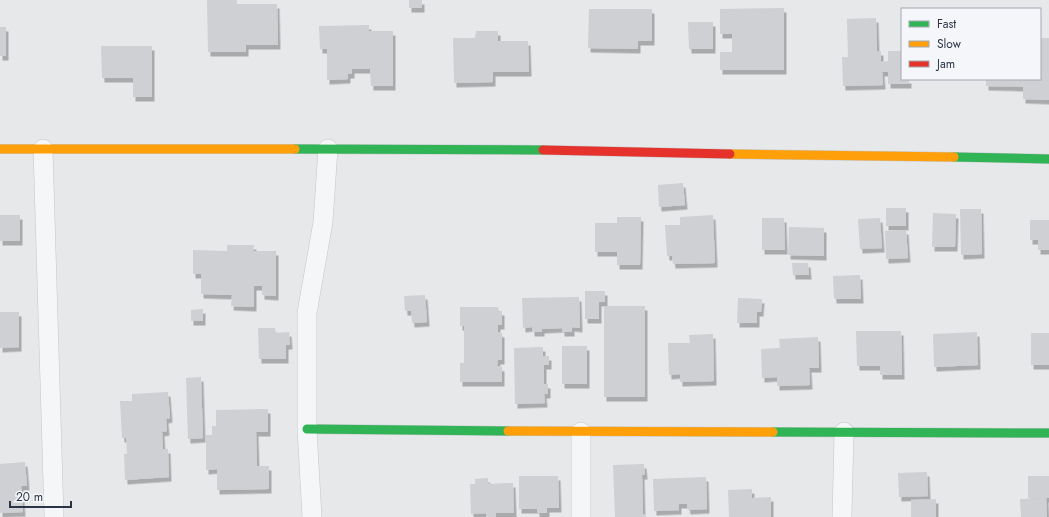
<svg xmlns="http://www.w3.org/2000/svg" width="1049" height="517" font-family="Jost,sans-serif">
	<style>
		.building { fill: #ced0d3; filter: url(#shadow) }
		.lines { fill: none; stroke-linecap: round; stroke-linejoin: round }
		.street-casing { stroke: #c4c6c8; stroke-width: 20 }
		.fast-casing { stroke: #c4c6c8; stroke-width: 10 }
		.slow-casing { stroke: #c4c6c8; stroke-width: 10 }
		.jam-casing { stroke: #c4c6c8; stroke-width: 10 }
		.street { stroke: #f5f6f7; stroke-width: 19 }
		.fast { stroke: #30b455; stroke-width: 9 }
		.slow { stroke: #ff9f0a; stroke-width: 9 }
		.jam { stroke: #e5322d; stroke-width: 9 }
	</style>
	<defs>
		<filter id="shadow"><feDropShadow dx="2.5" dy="4.5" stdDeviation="0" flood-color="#0004"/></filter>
	</defs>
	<rect width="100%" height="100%" fill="#e6e8ea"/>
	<g class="building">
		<path d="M 207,0 L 237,0 L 237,4 L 277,4 L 278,45 L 246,45 L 246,52 L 208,52 Z"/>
		<rect x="409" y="0" width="13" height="8"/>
		<path d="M 784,8 L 784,70 L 720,70 L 720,52 L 732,52 L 732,34 L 720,34 L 720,9 Z"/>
		<path d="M 589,9 L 652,9 L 652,41 L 638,41 L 638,49 L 588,48 Z"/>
		<path d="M 876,18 L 877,51 L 881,51 L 881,62 L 888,61 L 888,51 L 902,51 L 902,79 L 909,79 L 909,84 L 888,84 L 888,72 L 882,72 L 883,85 L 843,86 L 842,57 L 848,57 L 847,19 Z"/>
		<path d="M 688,22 L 713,22 L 713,49 L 689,49 Z"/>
		<path d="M 369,25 L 369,31 L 393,31 L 393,86 L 371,86 L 370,69 L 352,69 L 352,74 L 348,74 L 348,79 L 327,80 L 327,49 L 320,49 L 319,26 Z"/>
		<rect x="0" y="27" width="6" height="29"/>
		<path d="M 476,31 L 498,31 L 498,41 L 528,41 L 529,72 L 493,72 L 493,82 L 454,83 L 453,38 L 475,38 Z"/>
		<path d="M 1040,38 L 1049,38 L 1049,100 L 1023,99 L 1023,87 L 986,86 L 986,79 L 1040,79 Z"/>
		<path d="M 101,46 L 152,46 L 152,97 L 133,97 L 133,78 L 102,78 Z"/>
		<path d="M 683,183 L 685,205 L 659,207 L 658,185 Z"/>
		<rect x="886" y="208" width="20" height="18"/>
		<path d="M 960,209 L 981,209 L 982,254 L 961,255 Z"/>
		<path d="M 933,213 L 956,214 L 955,247 L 932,247 Z"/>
		<rect x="0" y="215" width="20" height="26"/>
		<path d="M 713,215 L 715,263 L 673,264 L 672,256 L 667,256 L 665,225 L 680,225 L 680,217 Z"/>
		<path d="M 617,217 L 641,217 L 640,265 L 617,265 L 617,252 L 595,252 L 595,223 L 617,223 Z"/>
		<path d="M 762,218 L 784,218 L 785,250 L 762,250 Z"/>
		<path d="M 880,218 L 882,248 L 860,249 L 858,219 Z"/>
		<path d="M 1030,220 L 1049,220 L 1049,250 L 1038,250 L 1038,240 L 1030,240 Z"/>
		<path d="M 789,227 L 824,228 L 824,256 L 788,255 Z"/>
		<path d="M 906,230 L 908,258 L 886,259 L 885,231 Z"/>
		<path d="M 227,245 L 254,245 L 253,251 L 276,251 L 276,296 L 262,295 L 262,286 L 254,286 L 254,307 L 231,306 L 232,295 L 201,294 L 201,274 L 193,274 L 193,250 L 227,251 Z"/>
		<path d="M 792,263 L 808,263 L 809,275 L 793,275 Z"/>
		<path d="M 860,275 L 861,299 L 834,299 L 833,276 Z"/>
		<path d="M 585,291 L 605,291 L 605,302 L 599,302 L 599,319 L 585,319 Z"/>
		<path d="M 425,295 L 427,322 L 412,323 L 411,311 L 405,311 L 404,296 Z"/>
		<path d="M 579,297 L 580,328 L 572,327 L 572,332 L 562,332 L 562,328 L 542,329 L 542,332 L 532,332 L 532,327 L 523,328 L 522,298 Z"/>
		<path d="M 738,298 L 762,299 L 761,312 L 757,312 L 757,323 L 737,323 Z"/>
		<rect x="604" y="306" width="41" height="91"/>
		<path d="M 460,307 L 498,307 L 499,311 L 502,311 L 502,325 L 498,325 L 498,332 L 502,333 L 502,360 L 498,360 L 497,366 L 502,367 L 502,382 L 460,382 L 460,363 L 464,363 L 464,326 L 460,326 Z"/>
		<path d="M 203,309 L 203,321 L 191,321 L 191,310 Z"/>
		<path d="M 0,312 L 19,312 L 19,347 L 0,348 Z"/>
		<path d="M 258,328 L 275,328 L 276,333 L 289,332 L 290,345 L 286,345 L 286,359 L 259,359 Z"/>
		<path d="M 856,331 L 901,331 L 902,375 L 880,375 L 880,366 L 857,366 Z"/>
		<path d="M 977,332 L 978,365 L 934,367 L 933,334 Z"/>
		<rect x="1031" y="333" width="18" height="32"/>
		<path d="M 713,334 L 714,381 L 680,382 L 680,374 L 669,375 L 668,343 L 690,343 L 689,335 Z"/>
		<path d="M 818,337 L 819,368 L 809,368 L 810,385 L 777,386 L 777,377 L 762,378 L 761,349 L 780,348 L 779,339 Z"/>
		<rect x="562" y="346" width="25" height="38"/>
		<path d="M 543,347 L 543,356 L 549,356 L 549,365 L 544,365 L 544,384 L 548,384 L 548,394 L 544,394 L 545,403 L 515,404 L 514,348 Z"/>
		<path d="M 201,377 L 203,438 L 188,439 L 186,378 Z"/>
		<path d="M 168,392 L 170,418 L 166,419 L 167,431 L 162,432 L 163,449 L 168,449 L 169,477 L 125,480 L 124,454 L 127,454 L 126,438 L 122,438 L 120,401 L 132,401 L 132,394 Z"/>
		<path d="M 268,409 L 268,432 L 256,432 L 257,466 L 269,466 L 269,489 L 217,490 L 217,469 L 206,470 L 206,435 L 212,435 L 212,426 L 216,426 L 216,410 Z"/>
		<path d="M 25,462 L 27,486 L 21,486 L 23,512 L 0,513 L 0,464 Z"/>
		<path d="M 644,464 L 645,475 L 642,475 L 643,514 L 646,514 L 646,517 L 615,517 L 613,465 Z"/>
		<path d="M 927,472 L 928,496 L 899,497 L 898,473 Z"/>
		<path d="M 519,476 L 558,476 L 559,508 L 547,508 L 547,513 L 537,513 L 537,509 L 519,509 Z"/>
		<path d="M 1028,476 L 1049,476 L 1049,498 L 1046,498 L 1047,517 L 1021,517 L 1020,499 L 1040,498 L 1028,498 Z"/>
		<path d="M 706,477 L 707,509 L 688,510 L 687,504 L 679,504 L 679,510 L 654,511 L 653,479 Z"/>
		<path d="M 488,478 L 488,484 L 513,483 L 514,513 L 496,513 L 496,517 L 486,517 L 486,513 L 471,514 L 470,484 L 475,484 L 475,479 Z"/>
		<path d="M 752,489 L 752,498 L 771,497 L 771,517 L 729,517 L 728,490 Z"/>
		<path d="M 936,499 L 936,517 L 911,517 L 911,500 Z"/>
	</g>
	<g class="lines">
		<g class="street-casing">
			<g id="street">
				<path d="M 43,149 L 54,517"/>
				<path d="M 581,432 L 581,517"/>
				<path d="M 312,517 L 307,429 L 307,313 L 323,222 L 328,149"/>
				<path d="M 842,517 L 844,432"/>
			</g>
		</g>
		<g class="fast-casing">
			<g id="fast">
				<path d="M 295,149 L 543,150"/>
				<path d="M 954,157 L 1049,159"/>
				<path d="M 307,429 L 508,431"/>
				<path d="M 773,432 L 1049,433"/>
			</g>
		</g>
		<g class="slow-casing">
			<g id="slow">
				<path d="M 0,149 L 295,149"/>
				<path d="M 730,154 L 954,157"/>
				<path d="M 508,431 L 773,432"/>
			</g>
		</g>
		<g class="jam-casing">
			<path id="jam" d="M 543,150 L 730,154"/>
		</g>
		<use href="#street" class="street"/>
		<use href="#fast" class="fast"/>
		<use href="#slow" class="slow"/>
		<use href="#jam" class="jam"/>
	</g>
	<rect x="901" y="8" width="140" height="72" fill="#f4f6f9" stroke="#a4a8b1"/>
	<rect x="909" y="21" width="20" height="6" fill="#30b455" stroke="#a4a8b1"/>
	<text x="937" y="28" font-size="12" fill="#2b3445">Fast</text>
	<rect x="909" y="41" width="20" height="6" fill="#ff9f0a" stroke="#a4a8b1"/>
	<text x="937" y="48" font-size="12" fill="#2b3445">Slow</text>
	<rect x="909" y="61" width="20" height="6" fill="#e5322d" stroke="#a4a8b1"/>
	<text x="937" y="68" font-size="12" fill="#2b3445">Jam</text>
	<path d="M10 501v6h61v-6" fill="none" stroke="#2b3445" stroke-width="2"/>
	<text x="16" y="501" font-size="12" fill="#2b3445" stroke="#f4f6f9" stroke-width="3" paint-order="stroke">20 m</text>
</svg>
